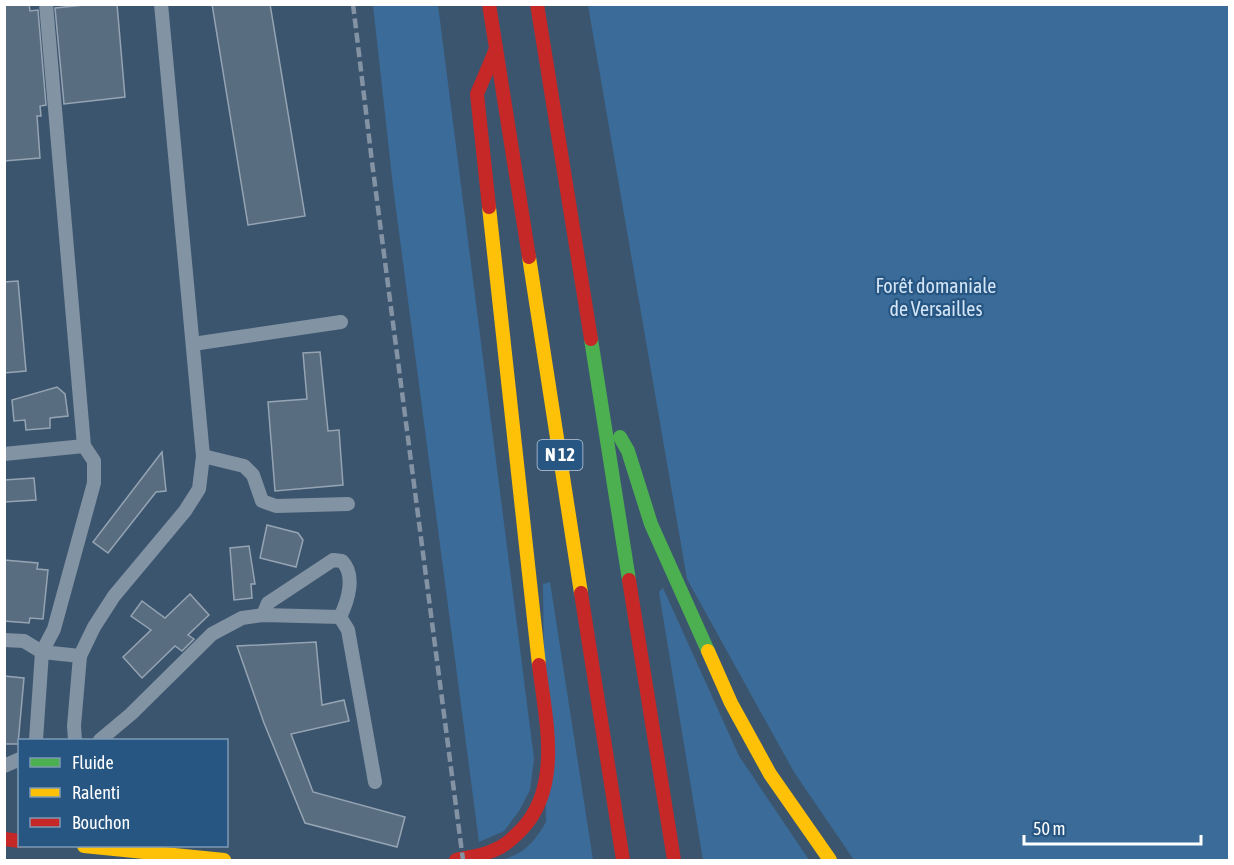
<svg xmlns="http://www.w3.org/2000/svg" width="1234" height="865" font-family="'Asap Condensed',sans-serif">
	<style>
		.green { fill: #3b6c99 }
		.building { fill: #596d81; stroke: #95a4b3; stroke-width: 1.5 }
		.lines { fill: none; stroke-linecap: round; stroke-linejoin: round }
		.lane { stroke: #8293a4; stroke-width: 14 }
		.fast { stroke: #4caf50; stroke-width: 14 }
		.slow { stroke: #ffc107; stroke-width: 14 }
		.jam { stroke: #c62828; stroke-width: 14 }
		.rail { stroke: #8393a4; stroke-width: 4.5; stroke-dasharray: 10 4.5; stroke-linecap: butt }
		.labels { text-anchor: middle; stroke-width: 4.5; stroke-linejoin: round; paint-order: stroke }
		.shield { fill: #275683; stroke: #beccda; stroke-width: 1.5 }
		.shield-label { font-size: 18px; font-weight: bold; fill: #fff }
		.park-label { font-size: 20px; fill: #d3e5f6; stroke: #275683 }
	</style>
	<rect width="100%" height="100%" fill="#3c556e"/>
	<g class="green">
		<path d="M 373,5 L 438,5 L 534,759 L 530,790 L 519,811 L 504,831 L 479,842 L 393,186 Z"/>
		<path d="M 588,5 L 1229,5 L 1229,860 L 854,860 L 794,772 L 687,579 Z"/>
		<path d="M 550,582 L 593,860 L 501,860 C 524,854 534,843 546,822 L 543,584 Z"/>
		<path d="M 663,588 L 739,756 L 809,860 L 703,860 L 659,592 Z"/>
	</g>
	<g class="building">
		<path d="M 4,4 L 29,4 L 30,11 L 38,10 L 46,105 L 40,106 L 41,116 L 37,116 L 40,158 L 4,161 Z"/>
		<path d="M 94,4 L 117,4 L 125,97 L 64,104 L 55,8 Z"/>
		<path d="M 212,4 L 270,4 L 305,216 L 248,225 Z"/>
		<path d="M 18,281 L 26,371 L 4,373 L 4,282 Z"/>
		<path d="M 320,352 L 328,431 L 339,430 L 343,485 L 275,491 L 268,402 L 307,399 L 303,353 Z"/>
		<path d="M 57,387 L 65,394 L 68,416 L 50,418 L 50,428 L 26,430 L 25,420 L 14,421 L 12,400 Z"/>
		<path d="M 162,452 L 166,491 L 156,492 L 108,553 L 93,542 Z"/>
		<path d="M 34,478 L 36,500 L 4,502 L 4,480 Z"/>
		<path d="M 267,525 L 298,533 L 303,540 L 296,567 L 260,558 Z"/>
		<path d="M 249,546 L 255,584 L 251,584 L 252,598 L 234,600 L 230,548 Z"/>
		<path d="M 4,560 L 38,563 L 37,569 L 48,570 L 43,619 L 30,618 L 29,623 L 4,621 Z"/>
		<path d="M 190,594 L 209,615 L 188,635 L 194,639 L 182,651 L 175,646 L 142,678 L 123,657 L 151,630 L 131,616 L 142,601 L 165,618 Z"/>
		<path d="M 316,642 L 322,705 L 344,700 L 349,721 L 291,734 L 313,792 L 405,817 L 397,847 L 305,823 L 264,723 L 237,646 Z"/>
		<path d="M 4,676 L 24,678 L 18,744 L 4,744 Z"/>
	</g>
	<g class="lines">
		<g class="lane">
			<path d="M 193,344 L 341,322"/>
			<path d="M 4,454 L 84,446 L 46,4"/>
			<path d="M 203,456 L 244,466 L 253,475 L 262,501 L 276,506 L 348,504"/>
			<path d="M 263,615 L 268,603 L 333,560 L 342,561 C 356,575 348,601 340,617"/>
			<path d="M 4,640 L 24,641 L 42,652 L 36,740"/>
			<path d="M 80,656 L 42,652 L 54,629 L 94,483 L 94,461 L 84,446"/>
			<path d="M 75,740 L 74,726 L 80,656 L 94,627 L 114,596 L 185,511 L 199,489 L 203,456 L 161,4"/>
			<path d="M 100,740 L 131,714 L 212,634 L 242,618 L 263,615 L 340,617 L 348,630 L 375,782"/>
			<path d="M 4,766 L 20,759"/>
		</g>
		<g class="fast">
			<path d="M 591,339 L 629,580"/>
			<path d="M 620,437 L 628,451 L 651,524 L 708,651"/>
		</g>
		<g class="slow">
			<path d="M 489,207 L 539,665"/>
			<path d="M 529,257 L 581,593"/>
			<path d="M 708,651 L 731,703 L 770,774 L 830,860"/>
			<path d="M 84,846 L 224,860"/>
		</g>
		<g class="jam">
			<path d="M 489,4 L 529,257"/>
			<path d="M 537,4 L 591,339"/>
			<path d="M 489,207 L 477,94 L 496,49"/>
			<path d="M 629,580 L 674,860"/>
			<path d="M 581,593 L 623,860"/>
			<path d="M 4,839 L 20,841"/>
			<path d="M 456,860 C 468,857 481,856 492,851 C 504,847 513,838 522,829 C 563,785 545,718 539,665"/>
		</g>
		<path class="rail" d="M 353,4 L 372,162 L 463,860"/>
	</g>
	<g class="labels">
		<rect class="shield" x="537.5" y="440" width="45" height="30" rx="4.5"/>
		<g class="shield-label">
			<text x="560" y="461">N 12</text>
		</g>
		<g class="park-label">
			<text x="936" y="293">Forêt domaniale<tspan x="936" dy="23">de Versailles</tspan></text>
		</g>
	</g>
	<rect width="1234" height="865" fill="none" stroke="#ffffff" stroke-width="12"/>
	<rect x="18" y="739" width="210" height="108" fill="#275683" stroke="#7d9ab5" stroke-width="1.5"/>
	<rect x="30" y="758" width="30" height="9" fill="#4caf50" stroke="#7d9ab5" stroke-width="1.5"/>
	<text x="72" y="769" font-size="18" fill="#ffffff">Fluide</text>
	<rect x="30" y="788" width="30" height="9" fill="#ffc107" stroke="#7d9ab5" stroke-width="1.5"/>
	<text x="72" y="799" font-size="18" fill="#ffffff">Ralenti</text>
	<rect x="30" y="818" width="30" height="9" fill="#c62828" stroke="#7d9ab5" stroke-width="1.5"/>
	<text x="72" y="829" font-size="18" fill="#ffffff">Bouchon</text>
	<path d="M1024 835v9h177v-9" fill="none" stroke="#ffffff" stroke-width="3"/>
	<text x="1033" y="835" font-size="18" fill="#ffffff" stroke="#275683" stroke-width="4.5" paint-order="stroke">50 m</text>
</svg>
